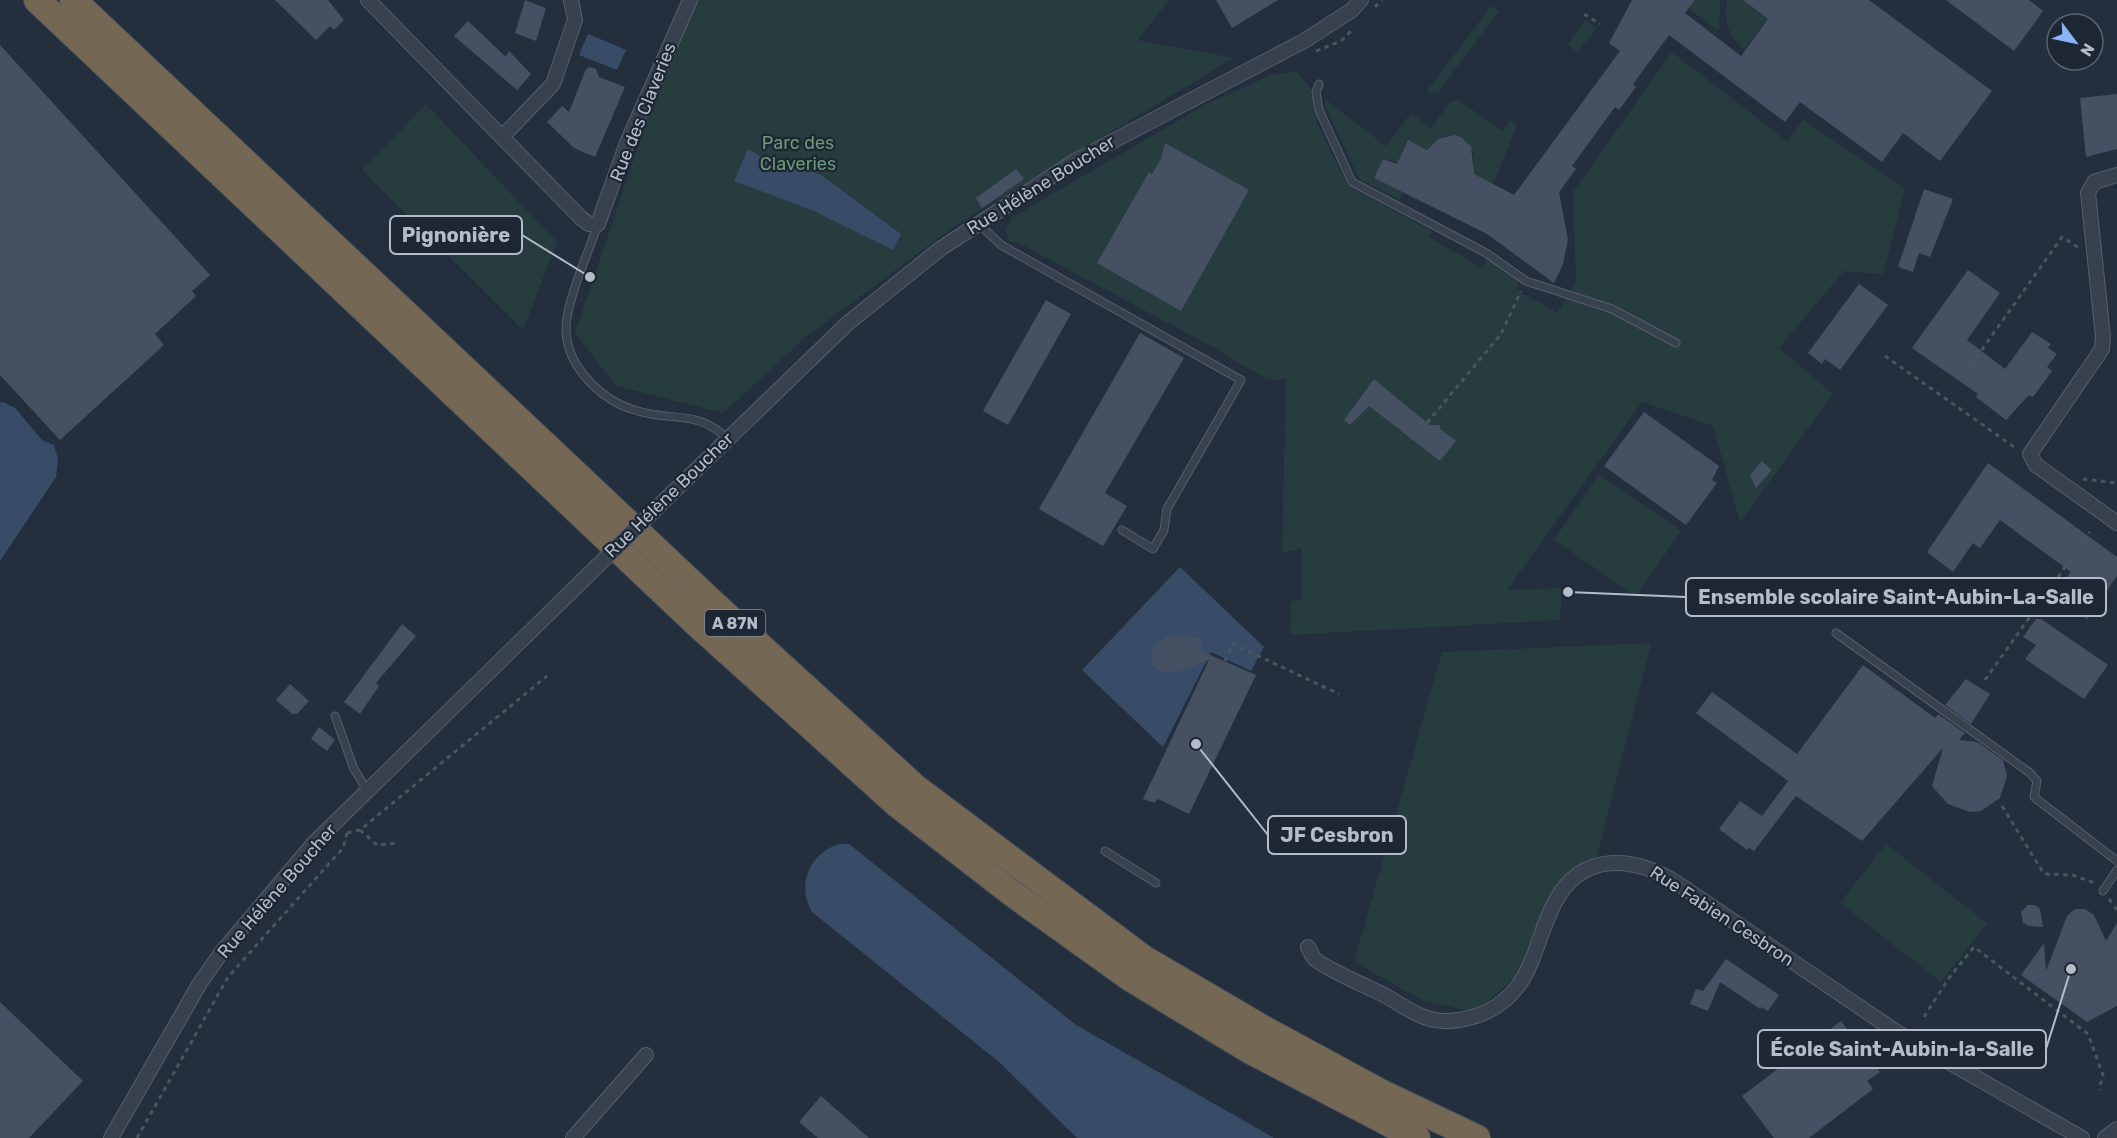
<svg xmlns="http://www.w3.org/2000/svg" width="2117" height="1138" font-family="Rubik,sans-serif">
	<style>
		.green { fill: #263c3f }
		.water { fill: #394c67 }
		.building { fill: #455162 }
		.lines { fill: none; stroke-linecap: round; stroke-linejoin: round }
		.lane-casing { stroke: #565f6c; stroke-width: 9 }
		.street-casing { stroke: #565f6c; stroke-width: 16 }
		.highway-casing { stroke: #434c59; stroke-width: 28 }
		.path { stroke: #44595c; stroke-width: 3; stroke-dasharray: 4.5 4.5; stroke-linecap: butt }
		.lane { stroke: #38414e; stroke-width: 7 }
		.street { stroke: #38414e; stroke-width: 14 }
		.highway { stroke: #746855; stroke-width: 26 }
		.street-bridge-casing { stroke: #565f6c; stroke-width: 16; stroke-linecap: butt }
		.street-bridge { stroke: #38414e; stroke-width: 14 }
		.labels { text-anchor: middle; stroke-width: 4.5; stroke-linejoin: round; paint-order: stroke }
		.shield { fill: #1d2633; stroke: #878f9c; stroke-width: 1.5 }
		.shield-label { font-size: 16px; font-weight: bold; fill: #b4bcc9 }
		.street-label { font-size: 18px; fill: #b4bcc9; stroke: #1d2633 }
		.park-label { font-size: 18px; fill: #6b9a76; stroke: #1d2633 }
		.leader { fill: none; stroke: #b4bcc9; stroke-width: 2 }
		.callout-dot { fill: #b4bcc9; stroke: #1d2633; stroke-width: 2 }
		.callout { fill: #1d2633; stroke: #b4bcc9; stroke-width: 2 }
		.callout-label { font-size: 20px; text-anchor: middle; font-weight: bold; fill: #b4bcc9 }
	</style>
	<rect width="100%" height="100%" fill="#242f3e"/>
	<g class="green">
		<path d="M 695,0 L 1169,0 L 1138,40 L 1234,58 L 956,225 L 806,337 L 723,413 L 616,386 L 575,333 L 651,108 Z"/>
		<path d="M 1695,0 L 1720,0 L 1719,31 L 1689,9 Z"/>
		<path d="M 1727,0 L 1743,0 L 1768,19 L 1744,49 C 1727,36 1724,20 1727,0 Z"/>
		<path d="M 1491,6 L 1499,11 L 1438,92 L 1429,93 L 1427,91 Z"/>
		<path d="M 1586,20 L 1597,28 L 1577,52 L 1568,44 Z"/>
		<path d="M 1672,52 L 1787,141 L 1803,120 L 1905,189 L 1883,274 L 1844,271 L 1779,348 L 1833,394 L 1740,522 L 1713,426 L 1642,402 L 1507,590 L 1562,588 L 1560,620 L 1290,635 L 1291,601 L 1302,600 L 1302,548 L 1282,553 L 1286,379 L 1268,380 L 1211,346 L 1019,243 L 1009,241 L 1006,230 L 1011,218 L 1207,104 L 1271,75 L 1295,71 L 1311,88 L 1317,123 L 1348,186 L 1432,231 L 1429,237 L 1482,268 L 1487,261 L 1491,260 L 1514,277 L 1518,284 L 1517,290 L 1557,313 L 1576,283 L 1573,192 Z"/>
		<path d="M 1457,99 L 1502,131 L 1510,121 L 1517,125 L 1493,184 L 1470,172 L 1474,154 L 1461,137 C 1446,133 1435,137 1428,151 L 1408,140 L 1398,162 L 1383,159 L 1374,178 L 1403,193 L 1400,200 L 1359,179 L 1325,105 L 1326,100 L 1386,146 L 1411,113 L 1431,128 L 1450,102 Z"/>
		<path d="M 426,104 L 557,242 L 523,330 L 362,170 Z"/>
		<path d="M 1599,474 L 1681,531 L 1636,596 L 1554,540 Z"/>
		<path d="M 1651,643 L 1597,857 L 1557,884 L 1517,976 L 1487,1002 L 1469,1011 L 1424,1001 L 1354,962 L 1442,652 Z"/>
		<path d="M 1886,844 L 1987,923 L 1941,982 L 1840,903 Z"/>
	</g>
	<g class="water">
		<path d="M 588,34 L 626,50 L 617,70 L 579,55 Z"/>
		<path d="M 748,149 L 765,159 L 768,155 L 821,175 L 901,234 L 893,250 L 814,211 L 734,181 Z"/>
		<path d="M 3,402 L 15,408 L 42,440 L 54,445 L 58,459 L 56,477 L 0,561 L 0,403 Z"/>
		<path d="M 1180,567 L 1264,647 L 1251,671 L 1211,652 L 1163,747 L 1082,670 Z"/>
		<path d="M 839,844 L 849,844 L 1076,1025 L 1274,1138 L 1077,1138 L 999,1062 L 812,912 C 796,885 810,853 839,844 Z"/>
	</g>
	<g class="building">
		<path d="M 275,0 L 328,0 L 344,20 L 334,30 L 330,26 L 316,40 Z"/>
		<path d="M 525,0 L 546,8 L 536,41 L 515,33 Z"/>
		<path d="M 1216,0 L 1278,0 L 1232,28 Z"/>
		<path d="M 1632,0 L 1695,0 L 1685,13 L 1741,56 L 1768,19 L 1743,0 L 1869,0 L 1992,91 L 1940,161 L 1903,133 L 1882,162 L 1800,102 L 1785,122 L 1669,35 L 1633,84 L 1636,87 L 1619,110 L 1615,107 L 1572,166 L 1576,169 L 1559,192 L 1568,240 L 1563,264 L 1554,283 L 1487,234 L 1374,178 L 1383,159 L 1397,164 L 1408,140 L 1427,150 L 1438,139 L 1454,135 L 1461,137 L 1471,147 L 1474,174 L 1514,195 L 1620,51 L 1609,43 Z"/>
		<path d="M 1946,0 L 2029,0 L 2043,11 L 2014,51 Z"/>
		<path d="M 468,21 L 506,57 L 509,51 L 531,74 L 517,90 L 454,36 Z"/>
		<path d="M 0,45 L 210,275 L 192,291 L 196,296 L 155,334 L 164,345 L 60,440 L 0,375 Z"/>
		<path d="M 590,67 L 596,69 L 599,77 L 625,87 L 595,157 L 574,148 L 547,122 L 562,106 L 569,112 L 586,69 Z"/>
		<path d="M 2117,94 L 2117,149 L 2086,157 L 2080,98 Z"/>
		<path d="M 1165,143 L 1249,190 L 1181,311 L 1097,263 L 1149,172 L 1152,174 L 1161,159 Z"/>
		<path d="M 1016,169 L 1024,179 L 982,208 L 976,198 Z"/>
		<path d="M 1924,189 L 1953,199 L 1930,257 L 1919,253 L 1913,272 L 1898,267 Z"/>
		<path d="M 1968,270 L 2000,293 L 1967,340 L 2005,369 L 2032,332 L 2051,344 L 2048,348 L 2057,354 L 2047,367 L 2052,371 L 2033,397 L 2029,395 L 2006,420 L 1976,397 L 1978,394 L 1912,348 Z"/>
		<path d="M 1859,284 L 1888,305 L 1840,370 L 1825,359 L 1822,364 L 1808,353 Z"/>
		<path d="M 1046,300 L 1071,314 L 1008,425 L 983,411 Z"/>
		<path d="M 1140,333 L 1184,358 L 1105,493 L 1127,506 L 1103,546 L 1039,509 Z"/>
		<path d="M 1374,379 L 1430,425 L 1440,425 L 1440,429 L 1456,441 L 1440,461 L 1369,406 L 1350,425 L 1344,420 Z"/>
		<path d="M 1644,412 L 1719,466 L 1712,480 L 1717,483 L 1686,525 L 1604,466 Z"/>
		<path d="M 1762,461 L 1772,470 L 1756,488 L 1750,475 Z"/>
		<path d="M 1988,463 L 2117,557 L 2117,576 L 2087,619 L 2053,596 L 2071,572 L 2000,520 L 1980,548 L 1973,543 L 1953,572 L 1927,552 Z"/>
		<path d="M 2036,619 L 2041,619 L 2108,665 L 2084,699 L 2025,659 L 2036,645 L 2023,637 Z"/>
		<path d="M 402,624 L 416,636 L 376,683 L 379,686 L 360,714 L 344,702 Z"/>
		<path d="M 1170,635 L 1199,638 L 1202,643 L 1201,651 L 1256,675 L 1189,814 L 1158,799 L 1154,803 L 1143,799 L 1209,660 L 1178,672 L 1162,672 L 1157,669 L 1152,665 L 1153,646 Z"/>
		<path d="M 1863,665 L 1935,718 L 1938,714 L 1965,733 L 1959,740 L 1977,742 L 2003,760 L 2007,776 L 2000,798 L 1981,811 L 1970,812 L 1948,804 L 1932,786 L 1943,748 L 1862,841 L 1796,796 L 1754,851 L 1749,848 L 1747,850 L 1719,829 L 1740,801 L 1762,816 L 1788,781 L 1696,713 L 1712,692 L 1797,754 Z"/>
		<path d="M 1966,679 L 1990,694 L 1971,724 L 1945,705 Z"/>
		<path d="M 290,684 L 309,701 L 297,714 L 292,714 L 276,700 Z"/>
		<path d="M 319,727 L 335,740 L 327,751 L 311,739 Z"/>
		<path d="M 2028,905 L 2035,905 L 2040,909 L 2043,927 L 2029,926 L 2023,923 L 2021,912 Z"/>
		<path d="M 2075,909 L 2085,909 L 2094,915 L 2106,941 L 2117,923 L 2117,1006 L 2087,1022 L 2021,975 L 2044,943 L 2046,971 L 2067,916 Z"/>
		<path d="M 1726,959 L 1779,995 L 1768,1011 L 1761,1007 L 1760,1009 L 1720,982 L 1708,1011 L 1690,1004 L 1696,989 L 1703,991 Z"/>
		<path d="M 0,1002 L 83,1081 L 29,1138 L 0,1138 Z"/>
		<path d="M 1841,1021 L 1880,1072 L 1867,1081 L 1873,1089 L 1809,1138 L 1774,1138 L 1742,1096 Z"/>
		<path d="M 821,1096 L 869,1138 L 818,1138 L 799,1122 Z"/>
	</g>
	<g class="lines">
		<g class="lane-casing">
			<g id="lane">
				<path d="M 1319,84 L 1316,92 L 1319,110 L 1352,182 L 1486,253 L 1526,281 L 1612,309 L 1676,343"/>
				<path d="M 978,223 L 1001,245 L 1241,380 L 1167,509 L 1164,530 L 1153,549 L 1122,530"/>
				<path d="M 598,224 C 589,251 565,304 566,330 C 567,368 603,402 638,411 C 674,422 696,409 728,439"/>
				<path d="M 1836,633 L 2030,773 L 2037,781 L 2034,797 L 2117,861"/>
				<path d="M 335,716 L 354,769 L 367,790"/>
				<path d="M 1105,851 L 1156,883"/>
				<path d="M 2103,891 L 2117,870"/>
			</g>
		</g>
		<g class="street-casing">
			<g id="street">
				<path d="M 368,0 L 581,218 L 589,224 L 598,224 L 627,143 L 690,0"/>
				<path d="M 502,137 L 553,84 L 575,20 L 571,0"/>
				<path d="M 2117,175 L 2094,182 L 2088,193 L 2103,337 L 2102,349 L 2030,454 L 2036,465 L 2117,523"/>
				<path d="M 669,496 L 848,323 L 940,249 L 1075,161 L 1304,41 L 1352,10 L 1361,0"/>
				<path d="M 1308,947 C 1310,951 1312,956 1315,959 C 1322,967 1370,988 1384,995 C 1397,1002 1410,1012 1424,1017 C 1438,1022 1455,1022 1469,1018 C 1489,1013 1506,1002 1518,986 C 1536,962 1540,929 1555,902 C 1582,851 1634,856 1677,883 L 1898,1033 L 2082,1138"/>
				<path d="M 111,1138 L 200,983 L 221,953 L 314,843 L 582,581"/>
				<path d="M 573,1138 L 646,1055"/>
				<path d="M 2105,1138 L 2117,1129"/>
			</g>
		</g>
		<g class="highway-casing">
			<g id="highway">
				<path d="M 37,0 L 697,624 L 898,805 L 1013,894 L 1130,978 L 1249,1050 L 1417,1138"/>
				<path d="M 73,0 L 715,605 L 916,788 L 1143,958 L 1264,1029 L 1382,1093 L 1477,1138"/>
			</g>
		</g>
		<g class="path">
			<path d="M 1375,7 L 1382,0"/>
			<path d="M 1584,14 L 1600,24"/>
			<path d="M 1316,51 L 1341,41 L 1353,29"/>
			<path d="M 1885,356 L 2017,449"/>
			<path d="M 1966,372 L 2062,237 L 2079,248"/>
			<path d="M 1427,423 L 1501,334 L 1521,291"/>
			<path d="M 2083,479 L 2117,483"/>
			<path d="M 1225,661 L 1233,644 L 1339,694"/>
			<path d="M 1985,680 L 2090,532"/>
			<path d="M 2002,806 L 2044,874 L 2072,875 L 2095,883"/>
			<path d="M 360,830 L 377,845 L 398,843"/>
			<path d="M 347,833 L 360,830 L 547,676"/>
			<path d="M 2109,899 L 2117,910"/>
			<path d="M 1924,1017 L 1949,978 L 1974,947 L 2088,1034 L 2103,1075 L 2099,1090"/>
			<path d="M 137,1138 L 228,977 L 343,848 L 347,833"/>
		</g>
		<use href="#lane" class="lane"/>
		<use href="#street" class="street"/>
		<use href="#highway" class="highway"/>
		<g class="street-bridge-casing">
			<path id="street-bridge" d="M 582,581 L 669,496"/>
		</g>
		<use href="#street-bridge" class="street-bridge"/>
	</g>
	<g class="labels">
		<rect class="shield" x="705" y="610" width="60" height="26" rx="4.5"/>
		<g class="shield-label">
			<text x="735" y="629">A 87N</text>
		</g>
		<g class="street-label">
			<text transform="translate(643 112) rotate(-68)" y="6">Rue des Claveries</text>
			<text transform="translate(1041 185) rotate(-32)" y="6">Rue Hélène Boucher</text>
			<text transform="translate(669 495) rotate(-44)" y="6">Rue Hélène Boucher</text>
			<text transform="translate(277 891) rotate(-49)" y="6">Rue Hélène Boucher</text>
			<text transform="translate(1722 916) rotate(33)" y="6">Rue Fabien Cesbron</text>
		</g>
		<g class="park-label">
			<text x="798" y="149">Parc des<tspan x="798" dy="21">Claveries</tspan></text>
		</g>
	</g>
	<path class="leader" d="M590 277L522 235M1568 592L1686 597M1196 744L1268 835M2071 969L2046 1049"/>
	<g class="callout-dot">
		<circle cx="590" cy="277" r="6"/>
		<circle cx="1568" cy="592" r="6"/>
		<circle cx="1196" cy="744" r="6"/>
		<circle cx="2071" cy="969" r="6"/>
	</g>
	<g class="callout">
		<rect x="390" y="216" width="132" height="38" rx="6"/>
		<rect x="1686" y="578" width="420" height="38" rx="6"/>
		<rect x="1268" y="816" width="138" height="38" rx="6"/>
		<rect x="1758" y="1030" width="288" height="38" rx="6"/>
	</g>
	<g class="callout-label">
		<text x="456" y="242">Pignonière</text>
		<text x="1896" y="604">Ensemble scolaire Saint-Aubin-La-Salle</text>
		<text x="1337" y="842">JF Cesbron</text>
		<text x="1902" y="1056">École Saint-Aubin-la-Salle</text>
	</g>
	<g transform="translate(2075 42) rotate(122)"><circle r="28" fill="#1d2633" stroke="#59626f" stroke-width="1.5"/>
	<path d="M0-4.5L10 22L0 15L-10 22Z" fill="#8ab4f8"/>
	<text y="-9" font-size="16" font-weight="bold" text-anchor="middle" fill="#b4bcc9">N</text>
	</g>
</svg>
